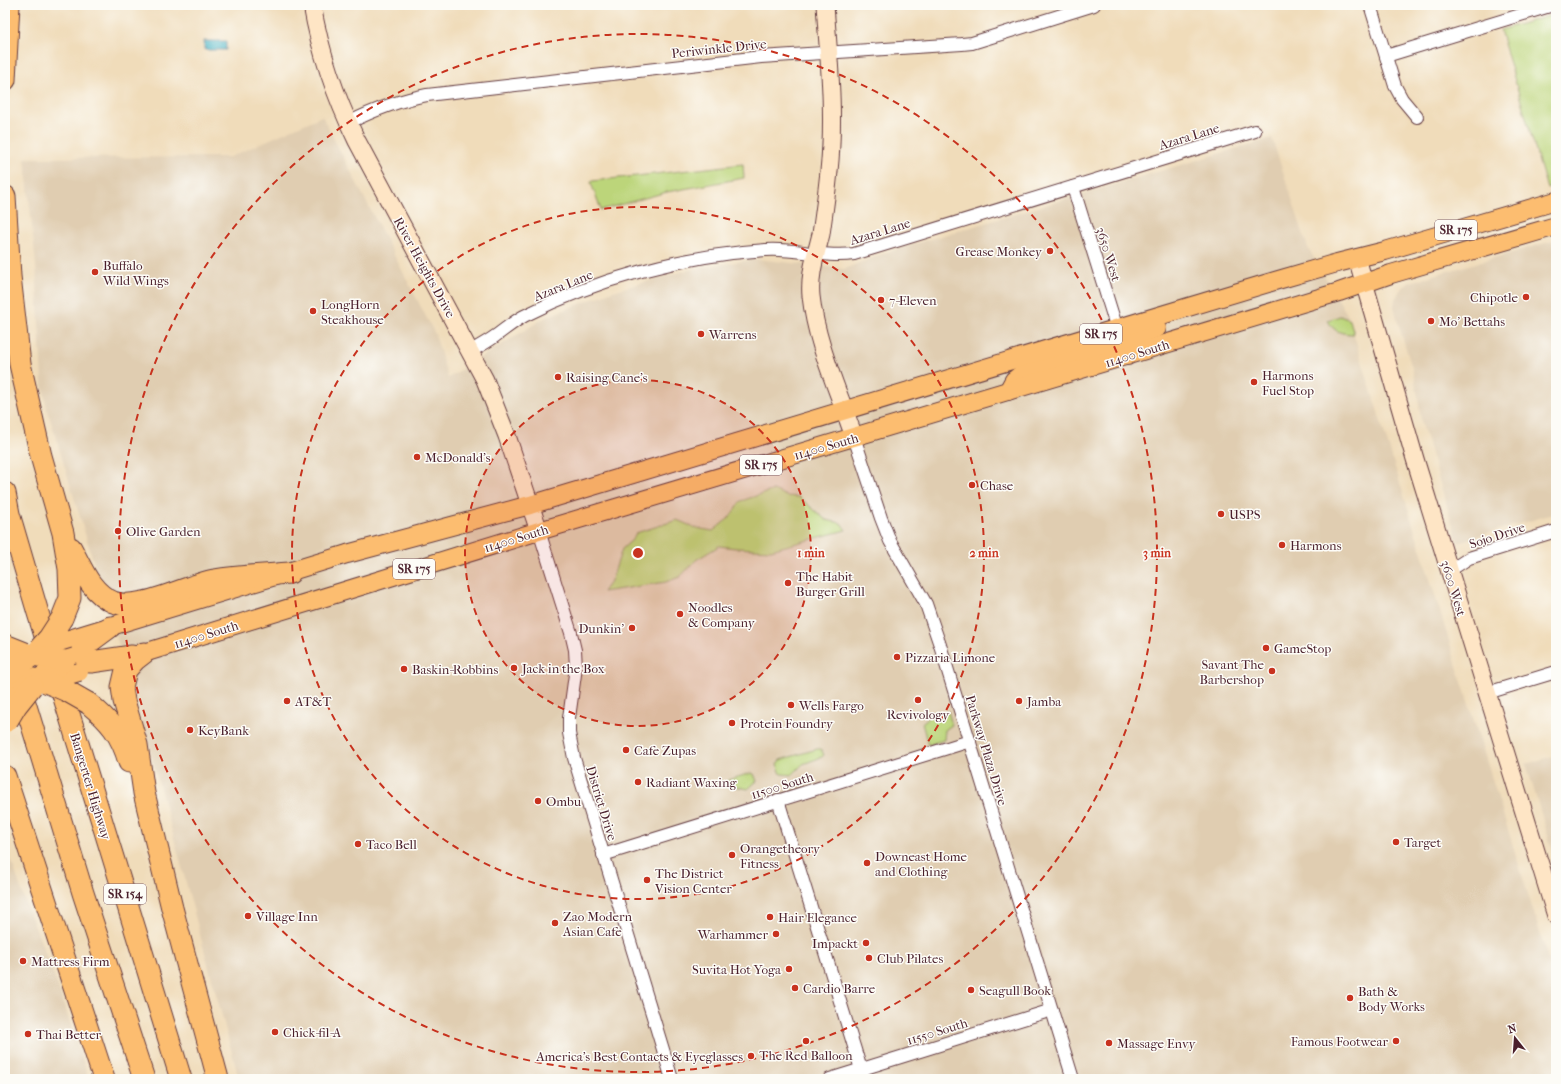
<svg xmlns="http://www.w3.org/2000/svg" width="1561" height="1084" font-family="'IM FELL French Canon',serif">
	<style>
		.built { fill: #e0cdb1 }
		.green { fill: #bcd57a; stroke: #837a52 }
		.water { fill: #46b2c4; stroke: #486878 }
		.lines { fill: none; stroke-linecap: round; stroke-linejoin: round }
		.street-casing { stroke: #633b40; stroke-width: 14 }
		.secondary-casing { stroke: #633b40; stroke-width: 19 }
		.primary-casing { stroke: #633b40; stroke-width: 20 }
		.highway-casing { stroke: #633b40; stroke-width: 23 }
		.street { stroke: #fff; stroke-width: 12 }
		.secondary { stroke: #fee5c5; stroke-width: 17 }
		.primary { stroke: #fcbd6f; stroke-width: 18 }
		.highway { stroke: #fcbd6f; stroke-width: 21 }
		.primary-bridge-casing { stroke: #633b40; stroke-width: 20; stroke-linecap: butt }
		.highway-bridge-casing { stroke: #633b40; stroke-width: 23; stroke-linecap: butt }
		.primary-bridge { stroke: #fcbd6f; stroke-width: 18 }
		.highway-bridge { stroke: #fcbd6f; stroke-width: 21 }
		.ring { fill: none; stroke: #c8321e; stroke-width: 2; stroke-dasharray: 7 5 }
		.poi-dot { fill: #c8321e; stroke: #fdfcf7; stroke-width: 1.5 }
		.labels { text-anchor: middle; stroke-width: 3; stroke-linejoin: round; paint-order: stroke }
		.shield { fill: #fdfcf7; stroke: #806168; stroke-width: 1 }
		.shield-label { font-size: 12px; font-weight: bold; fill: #4a1f2b }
		.street-label { font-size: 13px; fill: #4a1f2b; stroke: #fdfcf7 }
		.poi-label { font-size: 13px; fill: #4a1f2b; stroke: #fdfcf7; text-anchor: start }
		.centre { fill: #c8321e; stroke: #fdfcf7; stroke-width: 2 }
		.ring-label { font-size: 12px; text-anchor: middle; font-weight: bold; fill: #c8321e; stroke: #fdfcf7; stroke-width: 3; stroke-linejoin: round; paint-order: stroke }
	</style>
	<rect width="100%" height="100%" fill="#fdfcf7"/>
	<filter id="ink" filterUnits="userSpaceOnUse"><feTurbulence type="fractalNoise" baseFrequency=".025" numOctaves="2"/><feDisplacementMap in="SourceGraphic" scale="8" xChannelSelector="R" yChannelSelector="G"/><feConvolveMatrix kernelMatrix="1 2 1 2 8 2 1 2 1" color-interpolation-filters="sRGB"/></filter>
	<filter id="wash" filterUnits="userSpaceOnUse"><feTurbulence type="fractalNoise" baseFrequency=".012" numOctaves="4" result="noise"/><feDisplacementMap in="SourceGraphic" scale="16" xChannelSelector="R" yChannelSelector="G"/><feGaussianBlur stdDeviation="0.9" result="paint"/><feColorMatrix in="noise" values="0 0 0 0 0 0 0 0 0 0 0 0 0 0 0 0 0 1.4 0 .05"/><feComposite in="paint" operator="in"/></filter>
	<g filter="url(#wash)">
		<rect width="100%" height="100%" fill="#f0dcba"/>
		<g class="built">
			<path d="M 322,116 L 435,334 L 448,378 L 546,317 L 613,291 L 692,269 L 757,259 L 844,269 L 890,251 L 1272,138 L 1308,248 L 1348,316 L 1556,984 L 1556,1079 L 239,1079 L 178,853 L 134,694 L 47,409 L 42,382 L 36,265 L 25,158 L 230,157 Z"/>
			<path d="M 1556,240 L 1556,513 L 1458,542 L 1421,421 L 1417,391 L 1412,368 L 1398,323 L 1394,306 L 1395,299 L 1401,289 L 1410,282 Z"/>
			<path d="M 1556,755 L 1556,862 L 1526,764 Z"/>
			<path d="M 5,842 L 29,912 L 55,978 L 89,1079 L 5,1079 Z"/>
		</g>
		<g class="green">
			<path d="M 1556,14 L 1556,186 L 1547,189 L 1500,30 Z"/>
			<path d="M 743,164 L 744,178 L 667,192 L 601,210 L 591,183 L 592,181 Z"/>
			<path d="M 1340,316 L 1350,320 L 1354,334 C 1342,334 1333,332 1328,320 Z"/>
			<path d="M 774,490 L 786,496 L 799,497 L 826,520 L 841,523 L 846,530 L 771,550 L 736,548 L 719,546 L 696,560 L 680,577 L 666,582 L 603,592 L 612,579 L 622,549 L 632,540 L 636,533 L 677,520 L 696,528 L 713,531 L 729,518 L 741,501 Z"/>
			<path d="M 948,711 L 952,725 L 945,730 L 944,740 L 928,745 L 922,723 L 930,716 Z"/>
			<path d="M 817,749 L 821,749 L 824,755 L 822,757 L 803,764 L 792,775 L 781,774 L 777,764 L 780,760 Z"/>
			<path d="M 751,773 L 754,774 L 757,781 L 748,789 L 734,786 L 727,786 L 726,784 L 726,782 L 728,780 Z"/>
		</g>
		<path class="water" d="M 204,41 L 226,41 L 226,50 L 205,50 Z"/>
	</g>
	<g filter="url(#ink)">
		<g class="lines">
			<g class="street-casing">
				<g id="street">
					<path d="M 1370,5 L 1395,86 L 1402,99 L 1417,117"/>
					<path d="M 1386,56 L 1553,5"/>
					<path d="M 348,123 C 374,110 399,100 427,95 L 761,57 L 962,44 L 972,43 L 1094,5"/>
					<path d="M 1073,187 L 1117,329"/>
					<path d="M 471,351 C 478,347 487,342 494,337 C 504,330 513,322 524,316 C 596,279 685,255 766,250 C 796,248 824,258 854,254 L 1255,131"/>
					<path d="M 854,437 L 881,518 L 890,541 L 926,604 L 940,645 L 1073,1079"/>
					<path d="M 539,531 L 571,633 L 575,650 L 576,667 L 569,718 L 569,733 L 574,758 L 672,1079"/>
					<path d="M 1449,571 L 1469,558 L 1556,531"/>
					<path d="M 1487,693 L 1556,672"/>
					<path d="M 778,800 L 864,1079"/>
					<path d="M 603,855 L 970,741"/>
					<path d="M 830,1079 L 1052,1010"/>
				</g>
			</g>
			<g class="secondary-casing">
				<g id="secondary">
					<path d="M 312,5 C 320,52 336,98 357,141 L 485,380 L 507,436 L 539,531"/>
					<path d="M 825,5 C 829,60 835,116 829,171 C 827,192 824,213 821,234 C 816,255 809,274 811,296 C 816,344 839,392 854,437"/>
					<path d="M 1357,258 L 1415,459 L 1556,916"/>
				</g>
			</g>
			<g class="primary-casing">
				<g id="primary">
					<path d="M 1127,356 C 1128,335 1140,334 1157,328"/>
					<path d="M 1008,391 L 1014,380 L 1023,373 C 1038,368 1114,346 1119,337"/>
					<path d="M 69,639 L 347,554 L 530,505 L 1278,280 L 1337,263 L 1385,251 L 1556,201"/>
					<path d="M 131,657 L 539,531 L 1339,292 L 1391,274 L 1556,226"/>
				</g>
			</g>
			<g class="highway-casing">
				<g id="highway">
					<path d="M 5,80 L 9,5"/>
					<path d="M 5,196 L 10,276 L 20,364 L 41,456 L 63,533 L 69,569 L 70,598 L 62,618"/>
					<path d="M 5,493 L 9,514 L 38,613 L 181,1079"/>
					<path d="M 71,548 C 82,568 90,592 113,602 C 139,612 187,585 214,580 C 239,576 265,575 290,573"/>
					<path d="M 144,653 L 135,660 L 126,670 L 122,687 L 124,701 L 137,745 L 144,793 L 172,908 L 218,1079"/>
					<path d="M 64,661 L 91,662 L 132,656"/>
					<path d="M 64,661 L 110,627"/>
					<path d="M 19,683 L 83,893 L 144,1079"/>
					<path d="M 88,703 C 110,721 121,734 129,762"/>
					<path d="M 5,776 L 104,1079"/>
				</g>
			</g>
			<use href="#street" class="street"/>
			<use href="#secondary" class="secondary"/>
			<use href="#primary" class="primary"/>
			<use href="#highway" class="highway"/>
			<g class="primary-bridge-casing">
				<g id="primary-bridge">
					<path d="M 40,648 L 69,639"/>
					<path d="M 5,659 L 25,653"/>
					<path d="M 46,682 L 79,672"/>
					<path d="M 5,694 L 32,686"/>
				</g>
			</g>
			<g class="highway-bridge-casing">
				<g id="highway-bridge">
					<path d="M 5,645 L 25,653"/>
					<path d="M 40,648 L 49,638 L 62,618"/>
					<path d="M 7,674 L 39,680 L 64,661"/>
					<path d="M 7,674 L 33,655 L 64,661"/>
					<path d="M 46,682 L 67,691 L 88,703"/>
					<path d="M 7,721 L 16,706 L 32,686"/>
				</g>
			</g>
			<use href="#primary-bridge" class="primary-bridge"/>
			<use href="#highway-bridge" class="highway-bridge"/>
		</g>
	</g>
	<circle cx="638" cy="553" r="173" fill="#c8321e" fill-opacity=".12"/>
	<g class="ring">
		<circle cx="638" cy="553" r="173"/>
		<circle cx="638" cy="553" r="346"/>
		<circle cx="638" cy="553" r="519"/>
	</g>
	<g class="poi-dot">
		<circle cx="1050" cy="251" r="4"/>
		<circle cx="95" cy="272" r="4"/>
		<circle cx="1526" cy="297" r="4"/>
		<circle cx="881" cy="300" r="4"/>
		<circle cx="313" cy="311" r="4"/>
		<circle cx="1431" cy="321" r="4"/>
		<circle cx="701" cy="334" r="4"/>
		<circle cx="558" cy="377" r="4"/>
		<circle cx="1254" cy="382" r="4"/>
		<circle cx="417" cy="457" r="4"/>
		<circle cx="972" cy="485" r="4"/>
		<circle cx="1221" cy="514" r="4"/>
		<circle cx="118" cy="531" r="4"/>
		<circle cx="1282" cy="545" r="4"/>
		<circle cx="788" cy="583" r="4"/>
		<circle cx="680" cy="614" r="4"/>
		<circle cx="632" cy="628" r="4"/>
		<circle cx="1266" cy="648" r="4"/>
		<circle cx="897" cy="657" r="4"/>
		<circle cx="514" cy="668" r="4"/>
		<circle cx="404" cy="669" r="4"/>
		<circle cx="1272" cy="671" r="4"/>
		<circle cx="918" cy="700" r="4"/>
		<circle cx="287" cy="701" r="4"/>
		<circle cx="1019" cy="701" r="4"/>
		<circle cx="791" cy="705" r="4"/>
		<circle cx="732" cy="723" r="4"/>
		<circle cx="190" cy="730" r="4"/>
		<circle cx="626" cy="750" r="4"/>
		<circle cx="638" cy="782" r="4"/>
		<circle cx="538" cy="801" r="4"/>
		<circle cx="1396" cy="842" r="4"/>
		<circle cx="358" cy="844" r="4"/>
		<circle cx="732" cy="855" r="4"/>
		<circle cx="867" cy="863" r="4"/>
		<circle cx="647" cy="880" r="4"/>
		<circle cx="248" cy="916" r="4"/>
		<circle cx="770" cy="917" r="4"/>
		<circle cx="555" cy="923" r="4"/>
		<circle cx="776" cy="934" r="4"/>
		<circle cx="866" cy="943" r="4"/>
		<circle cx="869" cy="958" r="4"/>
		<circle cx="23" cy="961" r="4"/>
		<circle cx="789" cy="969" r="4"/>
		<circle cx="795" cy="988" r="4"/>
		<circle cx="971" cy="990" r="4"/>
		<circle cx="1350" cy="998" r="4"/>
		<circle cx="275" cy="1032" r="4"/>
		<circle cx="28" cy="1034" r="4"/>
		<circle cx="806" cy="1041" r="4"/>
		<circle cx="1396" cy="1041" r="4"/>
		<circle cx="1109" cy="1043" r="4"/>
		<circle cx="751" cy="1056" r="4"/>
	</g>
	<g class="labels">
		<g class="shield">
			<rect x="1435" y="220" width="42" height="20" rx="3"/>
			<rect x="1080" y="324" width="42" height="20" rx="3"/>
			<rect x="740" y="455" width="42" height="20" rx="3"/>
			<rect x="393" y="559" width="42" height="20" rx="3"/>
			<rect x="104" y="884" width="42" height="20" rx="3"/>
		</g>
		<g class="shield-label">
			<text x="1456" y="234">SR 175</text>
			<text x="1101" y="338">SR 175</text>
			<text x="761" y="469">SR 175</text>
			<text x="414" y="573">SR 175</text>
			<text x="125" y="898">SR 154</text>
		</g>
		<g class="street-label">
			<text transform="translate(719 48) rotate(-6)" y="5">Periwinkle Drive</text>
			<text transform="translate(1189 136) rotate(-17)" y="5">Azara Lane</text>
			<text transform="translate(880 231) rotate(-17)" y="5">Azara Lane</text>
			<text transform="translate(1109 254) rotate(73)" y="5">3650 West</text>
			<text transform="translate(425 267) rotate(61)" y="5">River Heights Drive</text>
			<text transform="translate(563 285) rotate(-22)" y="5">Azara Lane</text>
			<text transform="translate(1137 353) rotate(-17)" y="5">11400 South</text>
			<text transform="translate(826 446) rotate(-16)" y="5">11400 South</text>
			<text transform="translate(1497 535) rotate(-18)" y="5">Sojo Drive</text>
			<text transform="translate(516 538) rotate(-17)" y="5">11400 South</text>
			<text transform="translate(1454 588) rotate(73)" y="5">3600 West</text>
			<text transform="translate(206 634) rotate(-17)" y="5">11400 South</text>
			<text transform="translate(987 750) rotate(73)" y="5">Parkway Plaza Drive</text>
			<text transform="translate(782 785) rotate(-17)" y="5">11500 South</text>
			<text transform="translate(91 786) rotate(73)" y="5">Bangerter Highway</text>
			<text transform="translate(602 803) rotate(73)" y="5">District Drive</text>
			<text transform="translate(937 1031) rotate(-17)" y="5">11550 South</text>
		</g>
		<g class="poi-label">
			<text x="1042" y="256" text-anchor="end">Grease Monkey</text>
			<text x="103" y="270">Buffalo<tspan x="103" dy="15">Wild Wings</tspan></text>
			<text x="1518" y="302" text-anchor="end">Chipotle</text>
			<text x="889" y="305">7-Eleven</text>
			<text x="321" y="309">LongHorn<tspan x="321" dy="15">Steakhouse</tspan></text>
			<text x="1439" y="326">Mo' Bettahs</text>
			<text x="709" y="339">Warrens</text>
			<text x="1262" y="380">Harmons<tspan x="1262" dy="15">Fuel Stop</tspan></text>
			<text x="566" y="382">Raising Cane's</text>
			<text x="425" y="462">McDonald's</text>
			<text x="980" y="490">Chase</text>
			<text x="1229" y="519">USPS</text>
			<text x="126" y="536">Olive Garden</text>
			<text x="1290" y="550">Harmons</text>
			<text x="796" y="581">The Habit<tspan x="796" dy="15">Burger Grill</tspan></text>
			<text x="688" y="612">Noodles<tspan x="688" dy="15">&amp; Company</tspan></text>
			<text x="624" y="633" text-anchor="end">Dunkin'</text>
			<text x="1274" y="653">GameStop</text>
			<text x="905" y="662">Pizzaria Limone</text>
			<text x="1264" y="669" text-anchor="end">Savant The<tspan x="1264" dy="15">Barbershop</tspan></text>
			<text x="522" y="673">Jack in the Box</text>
			<text x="412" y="674">Baskin-Robbins</text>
			<text x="295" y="706">AT&amp;T</text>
			<text x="1027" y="706">Jamba</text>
			<text x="799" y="710">Wells Fargo</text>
			<text x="918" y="719" text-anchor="middle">Revivology</text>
			<text x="740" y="728">Protein Foundry</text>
			<text x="198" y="735">KeyBank</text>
			<text x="634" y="755">Cafe Zupas</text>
			<text x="646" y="787">Radiant Waxing</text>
			<text x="546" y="806">Ombu</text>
			<text x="1404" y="847">Target</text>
			<text x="366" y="849">Taco Bell</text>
			<text x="740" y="853">Orangetheory<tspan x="740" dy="15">Fitness</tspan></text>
			<text x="875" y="861">Downeast Home<tspan x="875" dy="15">and Clothing</tspan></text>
			<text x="655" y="878">The District<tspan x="655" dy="15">Vision Center</tspan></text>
			<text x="256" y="921">Village Inn</text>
			<text x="563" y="921">Zao Modern<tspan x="563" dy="15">Asian Cafe</tspan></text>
			<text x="778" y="922">Hair Elegance</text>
			<text x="768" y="939" text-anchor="end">Warhammer</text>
			<text x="858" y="948" text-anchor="end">Impackt</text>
			<text x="877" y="963">Club Pilates</text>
			<text x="31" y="966">Mattress Firm</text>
			<text x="781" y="974" text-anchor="end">Suvita Hot Yoga</text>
			<text x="803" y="993">Cardio Barre</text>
			<text x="979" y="995">Seagull Book</text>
			<text x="1358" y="996">Bath &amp;<tspan x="1358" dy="15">Body Works</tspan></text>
			<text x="283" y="1037">Chick-fil-A</text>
			<text x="36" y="1039">Thai Better</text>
			<text x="1388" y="1046" text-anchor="end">Famous Footwear</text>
			<text x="1117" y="1048">Massage Envy</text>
			<text x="806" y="1060" text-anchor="middle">The Red Balloon</text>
			<text x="743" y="1061" text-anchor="end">America's Best Contacts &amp; Eyeglasses</text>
		</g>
	</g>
	<circle cx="638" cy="553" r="6" class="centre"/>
	<g class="ring-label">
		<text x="811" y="557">1 min</text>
		<text x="984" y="557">2 min</text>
		<text x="1157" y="557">3 min</text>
	</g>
	<rect width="1561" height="1084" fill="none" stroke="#fdfcf7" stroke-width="20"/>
	<g transform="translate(1515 1038) rotate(343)" stroke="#fdfcf7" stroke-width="3" paint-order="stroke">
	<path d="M0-3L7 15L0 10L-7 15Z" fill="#4a1f2b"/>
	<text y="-6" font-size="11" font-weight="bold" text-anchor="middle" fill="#4a1f2b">N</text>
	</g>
</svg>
